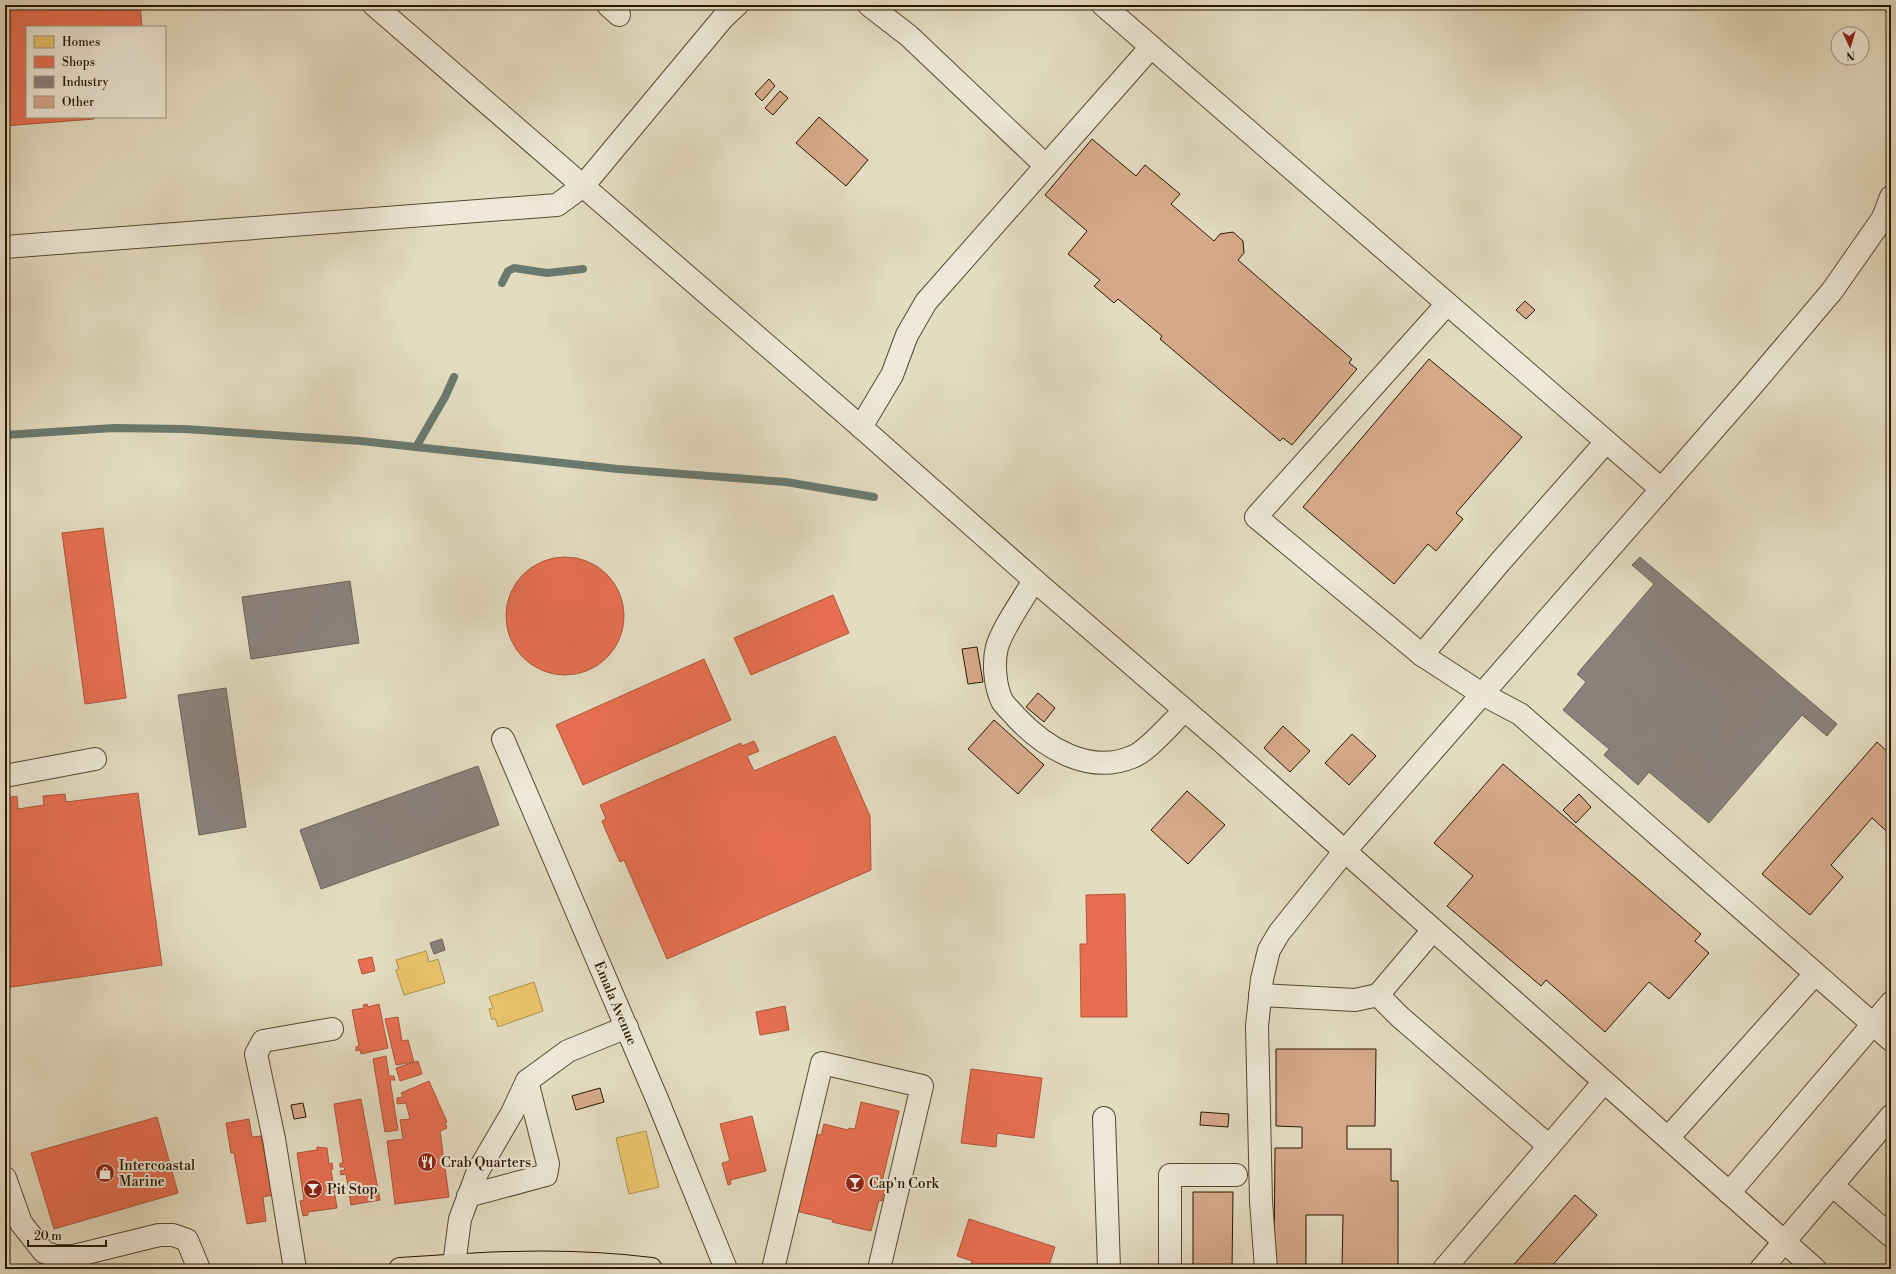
<svg xmlns="http://www.w3.org/2000/svg" width="1896" height="1274" font-family="'Libre Bodoni',serif">
	<style>
		.homes { fill: #e9c46a; stroke: #af904a }
		.shops { fill: #e76f51; stroke: #ae5539 }
		.industry { fill: #8a817c; stroke: #6d6157 }
		.lines { fill: none; stroke-linecap: round; stroke-linejoin: round }
		.stream { stroke: #6a796e; stroke-width: 8 }
		.building { fill: #d6a98b; stroke: #291700 }
		.minor-casing { stroke: #584830; stroke-width: 24 }
		.major-casing { stroke: #291700; stroke-width: 24 }
		.minor { stroke: #ede8d7; stroke-width: 22 }
		.major { stroke: #e3dcc1; stroke-width: 22 }
		.labels { text-anchor: middle; stroke-width: 4; stroke-linejoin: round; paint-order: stroke }
		.street-label { font-size: 14px; fill: #291700; stroke: #ede8d7 }
		.poi-label { font-size: 14px; fill: #291700; stroke: #ede8d7; text-anchor: start }
	</style>
	<rect width="100%" height="100%" fill="#e3dcc1"/>
	<filter id="stains"><feTurbulence type="fractalNoise" baseFrequency=".005" numOctaves="4"/><feColorMatrix values="0 0 0 0 .2 0 0 0 0 .09 0 0 0 0 .02 0 0 0 .5 -.17"/></filter>
	<radialGradient id="worn" r=".72"><stop offset=".6" stop-color="#630" stop-opacity="0"/><stop offset="1" stop-color="#630" stop-opacity=".3"/></radialGradient>
	<g class="homes">
		<path d="M 426,951 L 429,962 L 438,959 L 445,983 L 404,995 L 396,970 L 399,969 L 396,960 Z"/>
		<path d="M 534,982 L 543,1011 L 498,1027 L 495,1018 L 492,1020 L 489,1009 L 493,1008 L 489,997 Z"/>
		<path d="M 646,1131 L 659,1187 L 629,1194 L 616,1138 Z"/>
	</g>
	<g class="shops">
		<path d="M 5,5 L 60,5 L 60,9 L 74,8 L 73,5 L 140,5 L 142,27 L 27,27 L 27,117 L 94,117 L 94,119 L 5,126 Z"/>
		<path d="M 103,528 L 126,698 L 85,704 L 62,533 Z"/>
		<circle cx="565" cy="616" r="59"/>
		<path d="M 833,595 L 849,633 L 751,675 L 734,638 Z"/>
		<path d="M 704,659 L 731,720 L 583,785 L 556,725 Z"/>
		<path d="M 835,736 L 870,816 L 871,870 L 667,959 L 624,860 L 620,862 L 606,831 L 602,821 L 606,819 L 600,805 L 741,743 L 742,746 L 754,741 L 759,751 L 747,756 L 754,771 Z"/>
		<path d="M 138,793 L 162,965 L 5,988 L 5,798 L 17,796 L 18,809 L 44,805 L 43,796 L 65,794 L 66,802 Z"/>
		<path d="M 1125,894 L 1127,1017 L 1081,1017 L 1080,944 L 1087,944 L 1086,895 Z"/>
		<path d="M 372,957 L 375,971 L 362,974 L 358,960 Z"/>
		<path d="M 367,1004 L 368,1007 L 379,1004 L 388,1048 L 361,1054 L 360,1050 L 356,1051 L 356,1047 L 359,1046 L 352,1010 L 364,1008 L 363,1005 Z"/>
		<path d="M 785,1006 L 789,1030 L 760,1035 L 756,1012 Z"/>
		<path d="M 398,1017 L 402,1041 L 408,1040 L 414,1062 L 396,1065 L 385,1019 Z"/>
		<path d="M 386,1056 L 389,1076 L 394,1076 L 395,1080 L 390,1080 L 398,1130 L 385,1132 L 373,1059 Z"/>
		<path d="M 418,1061 L 422,1074 L 400,1081 L 396,1068 Z"/>
		<path d="M 971,1069 L 1042,1078 L 1034,1138 L 997,1133 L 996,1147 L 961,1143 Z"/>
		<path d="M 429,1081 L 447,1122 L 445,1123 L 447,1128 L 440,1131 L 449,1197 L 395,1204 L 387,1141 L 403,1139 L 400,1120 L 410,1119 L 406,1103 L 397,1104 L 397,1098 L 403,1097 L 401,1093 Z"/>
		<path d="M 361,1099 L 380,1200 L 351,1205 L 346,1174 L 341,1175 L 340,1171 L 345,1170 L 344,1167 L 340,1167 L 340,1163 L 343,1163 L 334,1104 Z"/>
		<path d="M 861,1102 L 899,1111 L 881,1186 L 885,1187 L 882,1201 L 879,1200 L 871,1231 L 832,1222 L 833,1220 L 796,1211 L 814,1134 L 821,1135 L 824,1124 L 848,1130 L 849,1128 L 855,1129 Z"/>
		<path d="M 752,1116 L 766,1171 L 730,1180 L 731,1184 L 728,1185 L 722,1163 L 730,1161 L 720,1124 Z"/>
		<path d="M 157,1117 L 178,1193 L 54,1229 L 31,1153 Z"/>
		<path d="M 249,1119 L 252,1137 L 261,1136 L 272,1195 L 263,1197 L 266,1221 L 247,1224 L 234,1153 L 231,1153 L 226,1123 Z"/>
		<path d="M 317,1147 L 327,1148 L 329,1164 L 332,1163 L 333,1169 L 331,1170 L 337,1208 L 308,1212 L 308,1215 L 303,1216 L 300,1201 L 304,1200 L 297,1153 L 317,1150 Z"/>
		<path d="M 969,1219 L 1055,1247 L 1048,1269 L 978,1269 L 970,1266 L 972,1261 L 957,1256 Z"/>
	</g>
	<g class="industry">
		<path d="M 1640,557 L 1837,724 L 1827,736 L 1802,715 L 1709,823 L 1649,772 L 1638,785 L 1604,755 L 1609,749 L 1563,710 L 1586,682 L 1577,674 L 1654,584 L 1632,565 Z"/>
		<path d="M 350,581 L 359,643 L 251,659 L 242,597 Z"/>
		<path d="M 226,688 L 246,827 L 199,835 L 178,695 Z"/>
		<path d="M 478,766 L 499,825 L 321,889 L 300,830 Z"/>
		<path d="M 442,939 L 445,950 L 434,954 L 430,943 Z"/>
	</g>
	<g class="lines">
		<g class="stream">
			<path d="M 502,283 L 508,271 L 514,268 L 547,273 L 583,269"/>
			<path d="M 5,435 L 114,428 L 185,429 L 361,441 L 618,469 L 786,482 L 874,497"/>
			<path d="M 416,447 L 445,397 L 454,377"/>
		</g>
	</g>
	<g class="building">
		<path d="M 769,79 L 775,86 L 762,101 L 755,94 Z"/>
		<path d="M 780,91 L 788,98 L 773,115 L 765,108 Z"/>
		<path d="M 819,117 L 868,160 L 846,186 L 796,143 Z"/>
		<path d="M 1092,139 L 1136,176 L 1145,165 L 1180,194 L 1171,204 L 1214,241 L 1220,234 L 1233,232 L 1243,241 L 1244,253 L 1238,260 L 1352,359 L 1349,363 L 1357,369 L 1292,445 L 1283,438 L 1280,441 L 1160,339 L 1162,336 L 1118,299 L 1114,303 L 1094,286 L 1100,280 L 1068,254 L 1087,231 L 1045,195 Z"/>
		<path d="M 1525,301 L 1535,310 L 1526,319 L 1516,310 Z"/>
		<path d="M 1429,359 L 1522,437 L 1456,513 L 1463,519 L 1436,551 L 1428,544 L 1394,584 L 1303,507 Z"/>
		<path d="M 977,647 L 983,682 L 968,684 L 962,649 Z"/>
		<path d="M 1038,693 L 1055,708 L 1044,722 L 1026,707 Z"/>
		<path d="M 994,720 L 1044,765 L 1018,794 L 968,749 Z"/>
		<path d="M 1283,726 L 1310,751 L 1290,772 L 1264,748 Z"/>
		<path d="M 1352,734 L 1376,756 L 1349,785 L 1325,763 Z"/>
		<path d="M 1877,742 L 1891,755 L 1891,835 L 1872,818 L 1831,865 L 1843,877 L 1810,915 L 1762,874 Z"/>
		<path d="M 1503,764 L 1701,934 L 1695,941 L 1709,953 L 1669,999 L 1649,982 L 1605,1032 L 1546,980 L 1541,986 L 1447,906 L 1473,876 L 1434,843 Z"/>
		<path d="M 1187,791 L 1225,825 L 1188,864 L 1151,830 Z"/>
		<path d="M 1579,794 L 1591,807 L 1576,823 L 1563,810 Z"/>
		<path d="M 1276,1049 L 1376,1049 L 1375,1126 L 1347,1126 L 1347,1149 L 1391,1149 L 1391,1181 L 1398,1181 L 1398,1269 L 1342,1268 L 1343,1215 L 1306,1215 L 1306,1269 L 1274,1269 L 1275,1148 L 1302,1148 L 1302,1127 L 1276,1126 Z"/>
		<path d="M 600,1088 L 604,1102 L 576,1110 L 572,1096 Z"/>
		<path d="M 303,1103 L 306,1117 L 294,1119 L 291,1105 Z"/>
		<path d="M 1201,1112 L 1229,1114 L 1228,1127 L 1200,1125 Z"/>
		<path d="M 1193,1192 L 1233,1192 L 1232,1269 L 1193,1269 Z"/>
		<path d="M 1575,1195 L 1597,1215 L 1549,1269 L 1510,1269 Z"/>
	</g>
	<g class="lines">
		<g class="minor-casing">
			<g id="minor">
				<path d="M 374,5 L 583,186 L 723,18 L 737,5"/>
				<path d="M 608,5 L 619,15"/>
				<path d="M 869,5 L 909,36 L 1046,166"/>
				<path d="M 1103,5 L 1661,489"/>
				<path d="M 5,247 L 557,205 L 583,186 L 861,427 L 1034,580 L 1222,742 L 1815,1269"/>
				<path d="M 1447,304 L 1256,517 L 1422,655 L 1482,694 L 1520,714 L 1891,1040"/>
				<path d="M 861,427 L 892,375 L 907,335 L 926,302 L 1151,47"/>
				<path d="M 1034,580 C 1023,600 1003,627 997,647 C 993,663 995,686 1002,701 C 1006,707 1012,712 1016,717 C 1045,748 1089,775 1132,757 C 1147,752 1172,722 1184,711"/>
				<path d="M 1422,655 L 1500,562 L 1606,442"/>
				<path d="M 503,739 L 657,1099 L 726,1269"/>
				<path d="M 5,776 L 95,759"/>
				<path d="M 1260,995 L 1355,1000 L 1378,995 L 1400,1017 L 1549,1146"/>
				<path d="M 1378,995 L 1433,930"/>
				<path d="M 1104,1118 L 1109,1269"/>
				<path d="M 1668,1138 L 1815,974"/>
				<path d="M 5,1178 L 21,1223 L 44,1252 L 55,1256 L 74,1256 L 159,1235 L 173,1235 L 187,1240 L 199,1269"/>
				<path d="M 1832,1185 L 1891,1236"/>
				<path d="M 1729,1193 L 1891,1003"/>
				<path d="M 468,1196 L 546,1175 L 548,1164 L 527,1081"/>
				<path d="M 454,1265 L 460,1219 L 478,1171 L 512,1113 L 527,1081 L 568,1051 L 627,1027"/>
				<path d="M 295,1269 L 274,1139 L 256,1054 L 263,1041 L 332,1029"/>
				<path d="M 773,1269 L 822,1063 L 922,1086 L 879,1269"/>
				<path d="M 1170,1269 L 1170,1175 L 1236,1175"/>
				<path d="M 1266,1269 L 1261,1201 L 1257,1026 L 1262,979 L 1269,950 L 1279,933 L 1344,852 L 1749,389 L 1832,291 L 1883,218 L 1891,197"/>
				<path d="M 1444,1269 L 1604,1082"/>
				<path d="M 1761,1269 L 1891,1116"/>
			</g>
		</g>
		<g class="major-casing">
			<path id="major" d="M 400,1269 C 483,1263 568,1258 651,1269"/>
		</g>
		<use href="#minor" class="minor"/>
		<use href="#major" class="major"/>
	</g>
	<defs>
		<g id="restaurant-disc" transform="scale(1)"><circle r="9.5" fill="#8f2418" stroke="#ede8d7"/><path d="M-5-6h1v4h1v-4h1v4h1v-4h1v5L-1.5 .5V6h-2V.5L-5-1ZM5-6V6H3V1.5H1.5Q1.5-4 5-6Z" fill="#fff"/></g>
		<g id="shop-disc" transform="scale(1)"><circle r="9.5" fill="#8f2418" stroke="#ede8d7"/><path d="M-5-2.5h2.3a2.7 3.5 0 0 1 5.4 0H5L5.5 6h-11ZM-1.5-2.5h3a1.5 2.3 0 0 0-3 0Z" fill="#fff"/></g>
		<g id="bar-disc" transform="scale(1)"><circle r="9.5" fill="#8f2418" stroke="#ede8d7"/><path d="M-6-5H6L.8 .8V4.5H3.5V6h-7V4.5H-.8V.8Z" fill="#fff"/></g>
	</defs>
	<g fill-rule="evenodd">
		<use href="#restaurant-disc" x="427" y="1162"/>
		<use href="#shop-disc" x="105" y="1173"/>
		<use href="#bar-disc" x="855" y="1183"/>
		<use href="#bar-disc" x="313" y="1189"/>
	</g>
	<g class="labels">
		<g class="street-label">
			<text transform="translate(616 1003) rotate(67)" y="5">Emala Avenue</text>
		</g>
		<g class="poi-label">
			<text x="441" y="1167">Crab Quarters</text>
			<text x="119" y="1170">Intercoastal<tspan x="119" dy="16">Marine</tspan></text>
			<text x="869" y="1188">Cap'n Cork</text>
			<text x="327" y="1194">Pit Stop</text>
		</g>
	</g>
	<rect width="1896" height="1274" fill="none" stroke="#e3dcc1" stroke-width="20"/>
	<rect x="6" y="6" width="1884" height="1262" fill="none" stroke="#291700" stroke-width="2"/>
	<rect x="10" y="10" width="1876" height="1254" fill="none" stroke="#291700"/>
	<rect x="26" y="26" width="140" height="92" fill="#ede8d7" stroke="#9f9481"/>
	<rect x="34" y="36" width="20" height="12" fill="#e9c46a" stroke="#9f9481"/>
	<text x="62" y="46" font-size="12" fill="#291700">Homes</text>
	<rect x="34" y="56" width="20" height="12" fill="#e76f51" stroke="#9f9481"/>
	<text x="62" y="66" font-size="12" fill="#291700">Shops</text>
	<rect x="34" y="76" width="20" height="12" fill="#8a817c" stroke="#9f9481"/>
	<text x="62" y="86" font-size="12" fill="#291700">Industry</text>
	<rect x="34" y="96" width="20" height="12" fill="#d6a98b" stroke="#9f9481"/>
	<text x="62" y="106" font-size="12" fill="#291700">Other</text>
	<g transform="translate(1850 46) rotate(176)"><circle r="19" fill="#ede8d7" stroke="#9f9481"/>
	<path d="M0-3L7 15L0 10L-7 15Z" fill="#8f2418"/>
	<text y="-6" font-size="11" font-weight="bold" text-anchor="middle" fill="#291700">N</text>
	</g>
	<path d="M28 1240v6h78v-6" fill="none" stroke="#291700" stroke-width="2"/>
	<text x="34" y="1240" font-size="12" fill="#291700" stroke="#ede8d7" stroke-width="3" paint-order="stroke">20 m</text>
	<rect width="100%" height="100%" filter="url(#stains)"/>
	<rect width="100%" height="100%" fill="url(#worn)"/>
</svg>
